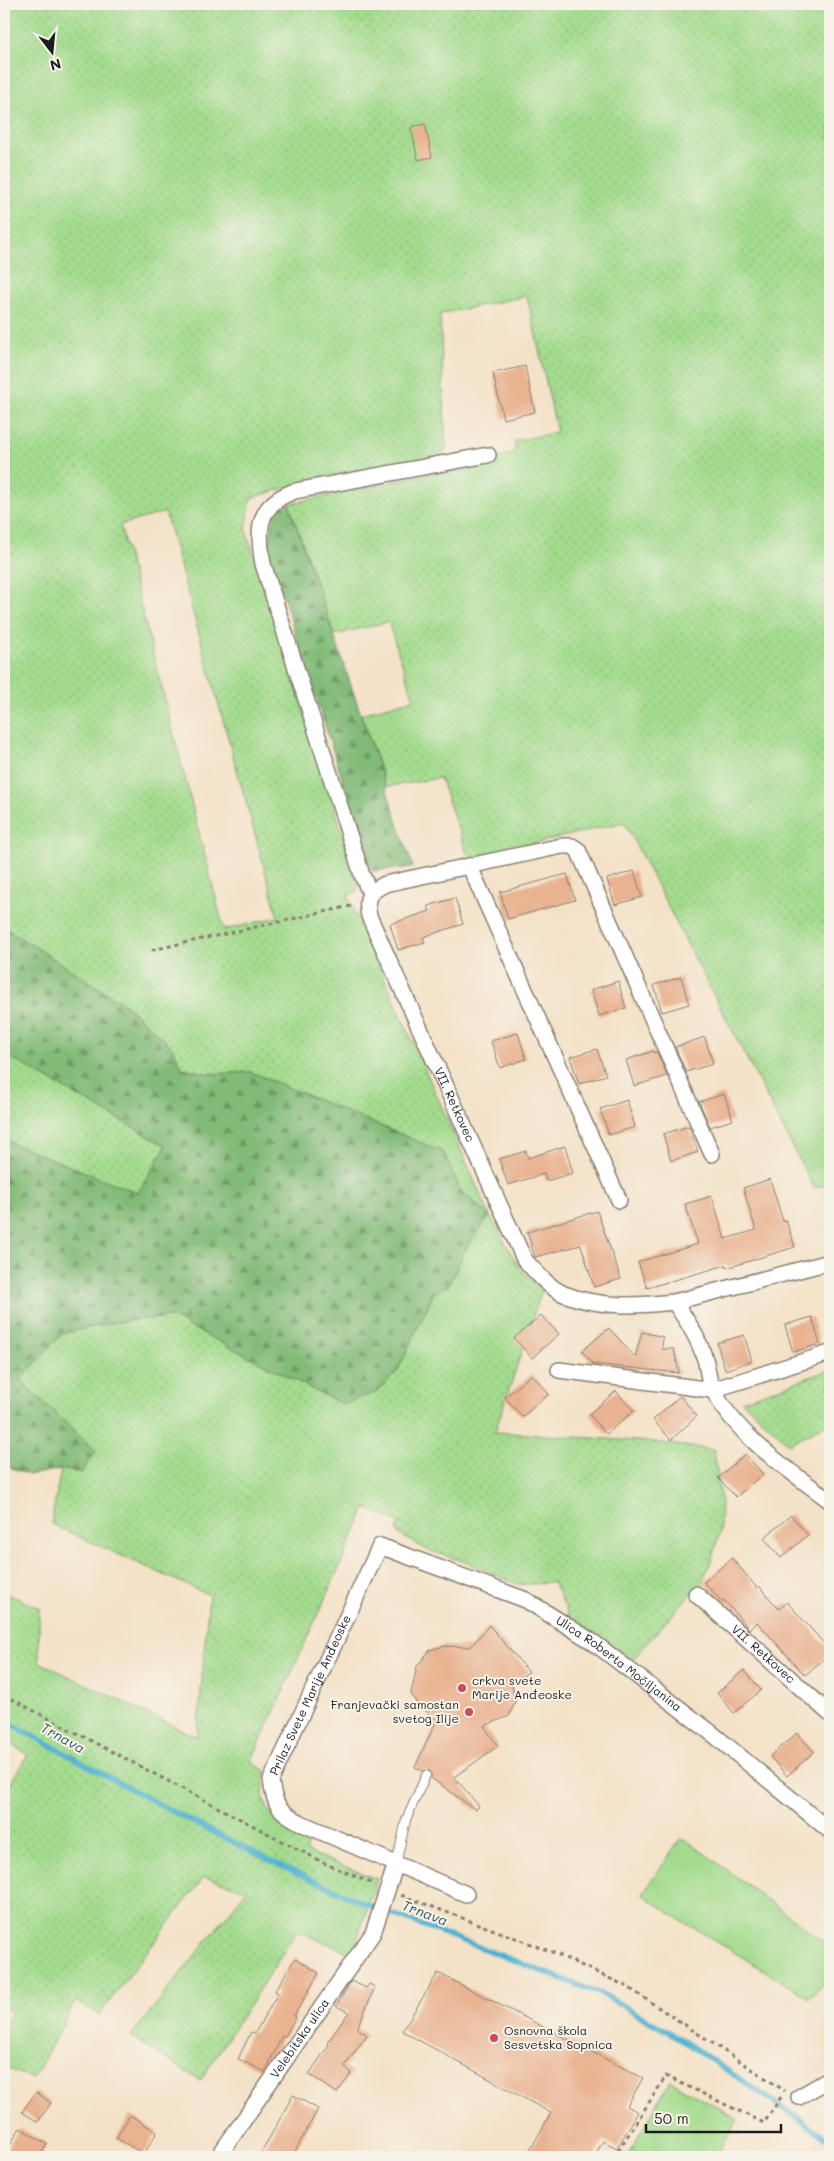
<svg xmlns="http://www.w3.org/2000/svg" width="834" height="2161" font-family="Mali,sans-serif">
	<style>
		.grass { fill: url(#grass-dots); stroke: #607c54; fill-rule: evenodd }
		.forest { fill: url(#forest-firs); stroke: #4f6c4a }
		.green { fill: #a3db8d; stroke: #607c54 }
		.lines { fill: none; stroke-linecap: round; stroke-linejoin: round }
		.stream { stroke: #50b2cf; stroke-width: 5.5 }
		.building { fill: #e9b290 }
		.service-casing { stroke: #887f72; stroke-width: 10 }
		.minor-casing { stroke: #887f72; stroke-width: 18 }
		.path { stroke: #887f72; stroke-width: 3; stroke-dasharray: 4 4; stroke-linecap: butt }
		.service { stroke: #fff; stroke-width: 8 }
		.minor { stroke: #fff; stroke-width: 15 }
		.poi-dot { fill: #d1495b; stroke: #f7f3e8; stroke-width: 2 }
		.labels { text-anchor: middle; stroke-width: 4; stroke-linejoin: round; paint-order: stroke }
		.street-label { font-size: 12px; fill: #1c1c1c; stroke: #f7f3e8 }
		.poi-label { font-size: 12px; fill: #1c1c1c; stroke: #f7f3e8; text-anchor: start }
		.water-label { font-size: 14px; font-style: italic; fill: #315864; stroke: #f7f3e8 }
	</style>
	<defs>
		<pattern id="grass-dots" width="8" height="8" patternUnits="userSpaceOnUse" patternTransform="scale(1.25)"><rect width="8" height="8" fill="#a3db8d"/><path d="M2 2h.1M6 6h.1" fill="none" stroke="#8cbb79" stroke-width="1.8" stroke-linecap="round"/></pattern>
		<pattern id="forest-firs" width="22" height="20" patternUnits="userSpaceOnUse" patternTransform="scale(1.25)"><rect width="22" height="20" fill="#82bb78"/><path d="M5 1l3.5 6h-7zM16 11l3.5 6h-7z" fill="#6a9762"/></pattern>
	</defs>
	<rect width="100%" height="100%" fill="#f7f3e8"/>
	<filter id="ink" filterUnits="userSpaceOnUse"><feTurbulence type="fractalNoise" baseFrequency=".02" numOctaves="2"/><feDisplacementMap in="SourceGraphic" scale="10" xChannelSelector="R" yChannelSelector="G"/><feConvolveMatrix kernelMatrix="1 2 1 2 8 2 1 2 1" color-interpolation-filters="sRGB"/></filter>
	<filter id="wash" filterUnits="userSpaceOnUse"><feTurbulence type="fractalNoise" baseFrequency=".0096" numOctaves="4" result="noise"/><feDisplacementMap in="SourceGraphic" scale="20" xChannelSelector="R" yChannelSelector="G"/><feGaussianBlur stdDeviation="1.12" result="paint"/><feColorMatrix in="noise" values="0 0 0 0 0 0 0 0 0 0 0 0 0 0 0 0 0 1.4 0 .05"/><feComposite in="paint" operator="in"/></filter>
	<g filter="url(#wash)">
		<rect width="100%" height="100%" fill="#f4e2c8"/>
		<g class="grass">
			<path d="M 4,4 L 830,4 L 830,1184 L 814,1188 L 624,822 L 469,859 L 440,778 L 386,787 L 361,714 L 414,699 L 388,622 L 334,635 L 289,504 L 428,474 L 477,469 L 514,452 L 515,441 L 557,432 L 527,296 L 440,314 L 446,451 L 435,457 L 323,477 L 251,498 L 246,530 L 358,881 L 357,891 L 348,896 L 490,1216 L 518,1266 L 542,1290 L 495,1432 L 654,1442 L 714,1450 L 721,1501 L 720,1532 L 711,1561 L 700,1587 L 688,1597 L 632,1660 C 619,1651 574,1626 568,1614 C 563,1603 558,1592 553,1582 L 520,1585 L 463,1561 L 427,1550 L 399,1534 L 397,1529 L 401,1523 L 366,1508 L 251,1762 L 267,1772 C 253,1812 279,1822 311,1835 L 305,1851 L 377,1879 L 352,1954 L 297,1931 L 200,2081 L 131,2036 L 247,1890 L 204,1877 L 99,2015 L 76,2000 L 33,2079 L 4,2067 L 4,2024 L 11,2014 L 4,2007 L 4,1917 L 11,1908 L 4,1904 L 4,1793 L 28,1754 L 4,1741 L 4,1593 L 39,1608 L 39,1662 L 197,1737 L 209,1595 L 51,1524 L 61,1469 L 81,1473 L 96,1451 L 20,1380 L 63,1333 L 122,1321 L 171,1317 L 342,1404 L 397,1372 L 435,1291 L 449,1285 L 466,1248 L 490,1216 L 461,1191 L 443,1152 L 251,1072 L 209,1074 L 182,1068 L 172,1047 L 127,1006 L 4,927 ZM 165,512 L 278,917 L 224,930 L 120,525 Z"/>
			<path d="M 4,1054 L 166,1146 L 138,1193 L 4,1140 Z"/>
			<path d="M 830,1370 L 830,1422 L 789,1444 L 742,1401 Z"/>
		</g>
		<g class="forest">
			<path d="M 289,504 L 413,867 L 372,871 L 268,549 L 276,508 Z"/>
			<path d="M 4,927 L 127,1006 L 172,1047 L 182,1068 L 209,1074 L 251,1072 L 443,1152 L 461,1191 L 490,1216 L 466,1248 L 449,1285 L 435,1291 L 397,1372 L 377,1392 L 342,1404 L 171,1317 L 122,1321 L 63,1333 L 20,1380 L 96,1451 L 81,1473 L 61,1469 L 29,1475 L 4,1465 L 4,1140 L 138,1193 L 166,1146 L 4,1054 Z"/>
		</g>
		<g class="green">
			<path d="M 681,1839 L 689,1842 L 830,1946 L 830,1976 L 810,1998 L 679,1919 L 642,1894 Z"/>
			<path d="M 670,2081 L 738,2119 L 716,2157 L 627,2157 Z"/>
		</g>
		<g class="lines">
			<path class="stream" d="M 4,1720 L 177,1814 L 277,1864 L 364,1903 L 604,1995 L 679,2038 L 830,2140"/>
		</g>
		<g id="blocks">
			<g class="building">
				<path d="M 425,124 L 432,157 L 418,160 L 411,127 Z"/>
				<path d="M 525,366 L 535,412 L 503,419 L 493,373 Z"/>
				<path d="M 634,871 L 642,897 L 615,905 L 607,879 Z"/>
				<path d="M 567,874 L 575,900 L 508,919 L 500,892 Z"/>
				<path d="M 455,898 L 463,924 L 423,937 L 425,942 L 398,950 L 390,924 L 430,911 L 428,906 Z"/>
				<path d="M 681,977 L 689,1004 L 662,1012 L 654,985 Z"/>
				<path d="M 618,981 L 626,1008 L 599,1016 L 591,990 Z"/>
				<path d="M 518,1033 L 526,1059 L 500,1068 L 491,1041 Z"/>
				<path d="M 705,1037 L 713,1064 L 686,1072 L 675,1047 Z"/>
				<path d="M 597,1049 L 606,1075 L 579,1084 L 570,1057 Z"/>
				<path d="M 653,1051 L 654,1053 L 657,1052 L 667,1076 L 634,1086 L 626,1060 Z"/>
				<path d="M 724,1094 L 733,1120 L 710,1127 L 699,1102 Z"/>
				<path d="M 627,1100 L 635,1127 L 609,1135 L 600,1109 Z"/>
				<path d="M 689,1126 L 698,1152 L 671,1161 L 663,1134 Z"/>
				<path d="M 565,1146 L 573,1173 L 546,1181 L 544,1174 L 508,1185 L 499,1159 L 526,1151 L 528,1158 Z"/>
				<path d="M 770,1179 L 783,1221 L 786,1220 L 795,1247 L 727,1268 L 726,1265 L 647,1288 L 638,1262 L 698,1244 L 685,1204 L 712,1196 L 725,1239 L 756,1230 L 743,1188 Z"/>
				<path d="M 597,1211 L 621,1279 L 594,1287 L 581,1245 L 535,1257 L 527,1232 Z"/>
				<path d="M 541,1315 L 559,1334 L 532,1358 L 514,1338 Z"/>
				<path d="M 812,1317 L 820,1344 L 793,1352 L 785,1325 Z"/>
				<path d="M 609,1328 L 635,1357 L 642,1332 L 663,1337 L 662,1349 L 674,1349 L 679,1373 L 593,1364 L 582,1351 Z"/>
				<path d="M 744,1335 L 752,1361 L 725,1370 L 717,1343 Z"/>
				<path d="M 532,1374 L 549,1394 L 522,1417 L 505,1397 Z"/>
				<path d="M 616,1391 L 634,1411 L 606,1434 L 589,1414 Z"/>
				<path d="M 680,1396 L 697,1416 L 671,1440 L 653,1420 Z"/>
				<path d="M 745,1454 L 763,1474 L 736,1497 L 718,1478 Z"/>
				<path d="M 791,1515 L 808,1535 L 781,1558 L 764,1538 Z"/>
				<path d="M 732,1558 L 757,1588 L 759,1586 L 779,1609 L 787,1602 L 830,1650 L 830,1654 L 805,1675 L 757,1622 L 749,1629 L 724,1600 L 722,1602 L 704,1582 Z"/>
				<path d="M 489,1625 L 529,1672 L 511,1684 L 516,1699 L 509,1716 L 484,1726 L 498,1746 L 454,1777 L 479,1806 L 476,1810 L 431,1778 L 431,1774 L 429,1770 L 422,1771 L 415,1767 L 437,1720 L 418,1705 L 411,1694 L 417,1666 L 430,1650 L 444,1646 L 471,1647 Z"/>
				<path d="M 744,1670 L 761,1690 L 734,1713 L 717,1693 Z"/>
				<path d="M 797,1733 L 814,1752 L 787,1776 L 770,1756 Z"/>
				<path d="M 295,1958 L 319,1973 L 294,2016 L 296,2017 L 284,2038 L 282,2036 L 265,2072 L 238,2059 L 251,2032 L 255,2033 L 278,1993 L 275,1991 Z"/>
				<path d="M 438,1973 L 643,2078 L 627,2106 L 638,2112 L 617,2148 L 603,2141 L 594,2157 L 526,2157 L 551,2113 L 402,2031 Z"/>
				<path d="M 351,1981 L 366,1988 L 369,1984 L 375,1987 L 357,2028 L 367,2035 L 344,2067 L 352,2073 L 337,2093 L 309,2074 L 329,2045 L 327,2043 L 349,2012 L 336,2006 Z"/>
				<path d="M 36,2092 L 51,2103 L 38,2122 L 22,2112 Z"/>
				<path d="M 293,2095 L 318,2109 L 292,2157 L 259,2157 Z"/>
				<path d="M 130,2115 L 157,2132 L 144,2154 L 116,2138 Z"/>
				<path d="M 20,2128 L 47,2144 L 39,2157 L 17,2157 L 6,2151 Z"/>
			</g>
		</g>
	</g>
	<g filter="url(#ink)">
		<use href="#blocks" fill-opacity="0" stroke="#887f72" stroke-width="1"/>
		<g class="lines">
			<g class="service-casing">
				<path id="service" d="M 396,1864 L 406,1820 L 426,1775"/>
			</g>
			<g class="minor-casing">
				<g id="minor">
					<path d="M 470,867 L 619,1200"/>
					<path d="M 370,893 L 362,875 L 263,564 C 257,528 257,504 295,491 L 488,455"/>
					<path id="s1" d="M 712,1154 L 578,850 L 572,846 L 562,846 L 385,884 C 368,893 365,897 369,916 L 524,1259 C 535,1271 548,1287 564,1294 C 600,1308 637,1306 674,1302 C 687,1320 698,1337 705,1359 C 708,1369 708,1382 714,1392 C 740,1439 788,1469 830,1501"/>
					<path d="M 674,1302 L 830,1262"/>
					<path d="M 559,1370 L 712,1390 L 830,1353"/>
					<path id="s2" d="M 696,1594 L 830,1714"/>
					<path id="s3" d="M 466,1894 L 303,1824 C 280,1812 274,1807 271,1780 L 380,1546 L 526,1600 L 593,1642 L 714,1735 L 830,1831"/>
					<path d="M 799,2097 L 830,2079"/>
					<path id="s4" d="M 218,2157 L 373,1933 L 396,1864"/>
				</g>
			</g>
			<g class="path">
				<path d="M 152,950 L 351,906"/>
				<path d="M 4,1695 L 324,1863 L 374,1884"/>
				<path d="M 401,1895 L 550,1951 L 626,1986 L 785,2091"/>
				<path d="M 614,2157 L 666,2076 L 764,2123 L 783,2094"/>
			</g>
			<use href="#service" class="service"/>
			<use href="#minor" class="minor"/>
		</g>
	</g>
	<g class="poi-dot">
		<circle cx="462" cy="1688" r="5"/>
		<circle cx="469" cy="1712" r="5"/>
		<circle cx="494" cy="2038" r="5"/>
	</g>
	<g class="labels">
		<g class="street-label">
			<text dy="4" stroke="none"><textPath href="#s1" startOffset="778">VII. Retkovec</textPath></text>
			<text dy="4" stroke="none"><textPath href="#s2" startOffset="90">VII. Retkovec</textPath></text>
			<text dy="4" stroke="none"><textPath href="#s3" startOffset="762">Ulica Roberta Močiljanina</textPath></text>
			<text dy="4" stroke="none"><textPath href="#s3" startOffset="329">Prilaz Svete Marije Anđeoske</textPath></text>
			<text dy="4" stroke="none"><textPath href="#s4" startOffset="144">Velebitska ulica</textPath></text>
		</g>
		<g class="poi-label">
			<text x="472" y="1685">crkva svete<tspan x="472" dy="14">Marije Anđeoske</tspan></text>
			<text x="459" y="1709" text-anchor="end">Franjevački samostan<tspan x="459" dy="14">svetog Ilije</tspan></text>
			<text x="504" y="2035">Osnovna škola<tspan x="504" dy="14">Sesvetska Sopnica</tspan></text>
		</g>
		<g class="water-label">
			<text transform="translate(63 1738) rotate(29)" y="5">Trnava</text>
			<text transform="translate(425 1913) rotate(21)" y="5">Trnava</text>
		</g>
	</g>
	<rect width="834" height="2161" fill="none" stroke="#f7f3e8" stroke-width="20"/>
	<g transform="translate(52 52) rotate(164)" stroke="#f7f3e8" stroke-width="4" paint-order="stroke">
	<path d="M0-4L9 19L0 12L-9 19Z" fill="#1c1c1c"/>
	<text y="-8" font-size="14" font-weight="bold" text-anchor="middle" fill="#1c1c1c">N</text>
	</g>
	<path d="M646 2124v8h135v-8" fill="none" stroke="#1c1c1c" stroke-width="2.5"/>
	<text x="654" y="2124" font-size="15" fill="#1c1c1c" stroke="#f7f3e8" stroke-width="4" paint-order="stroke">50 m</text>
</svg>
